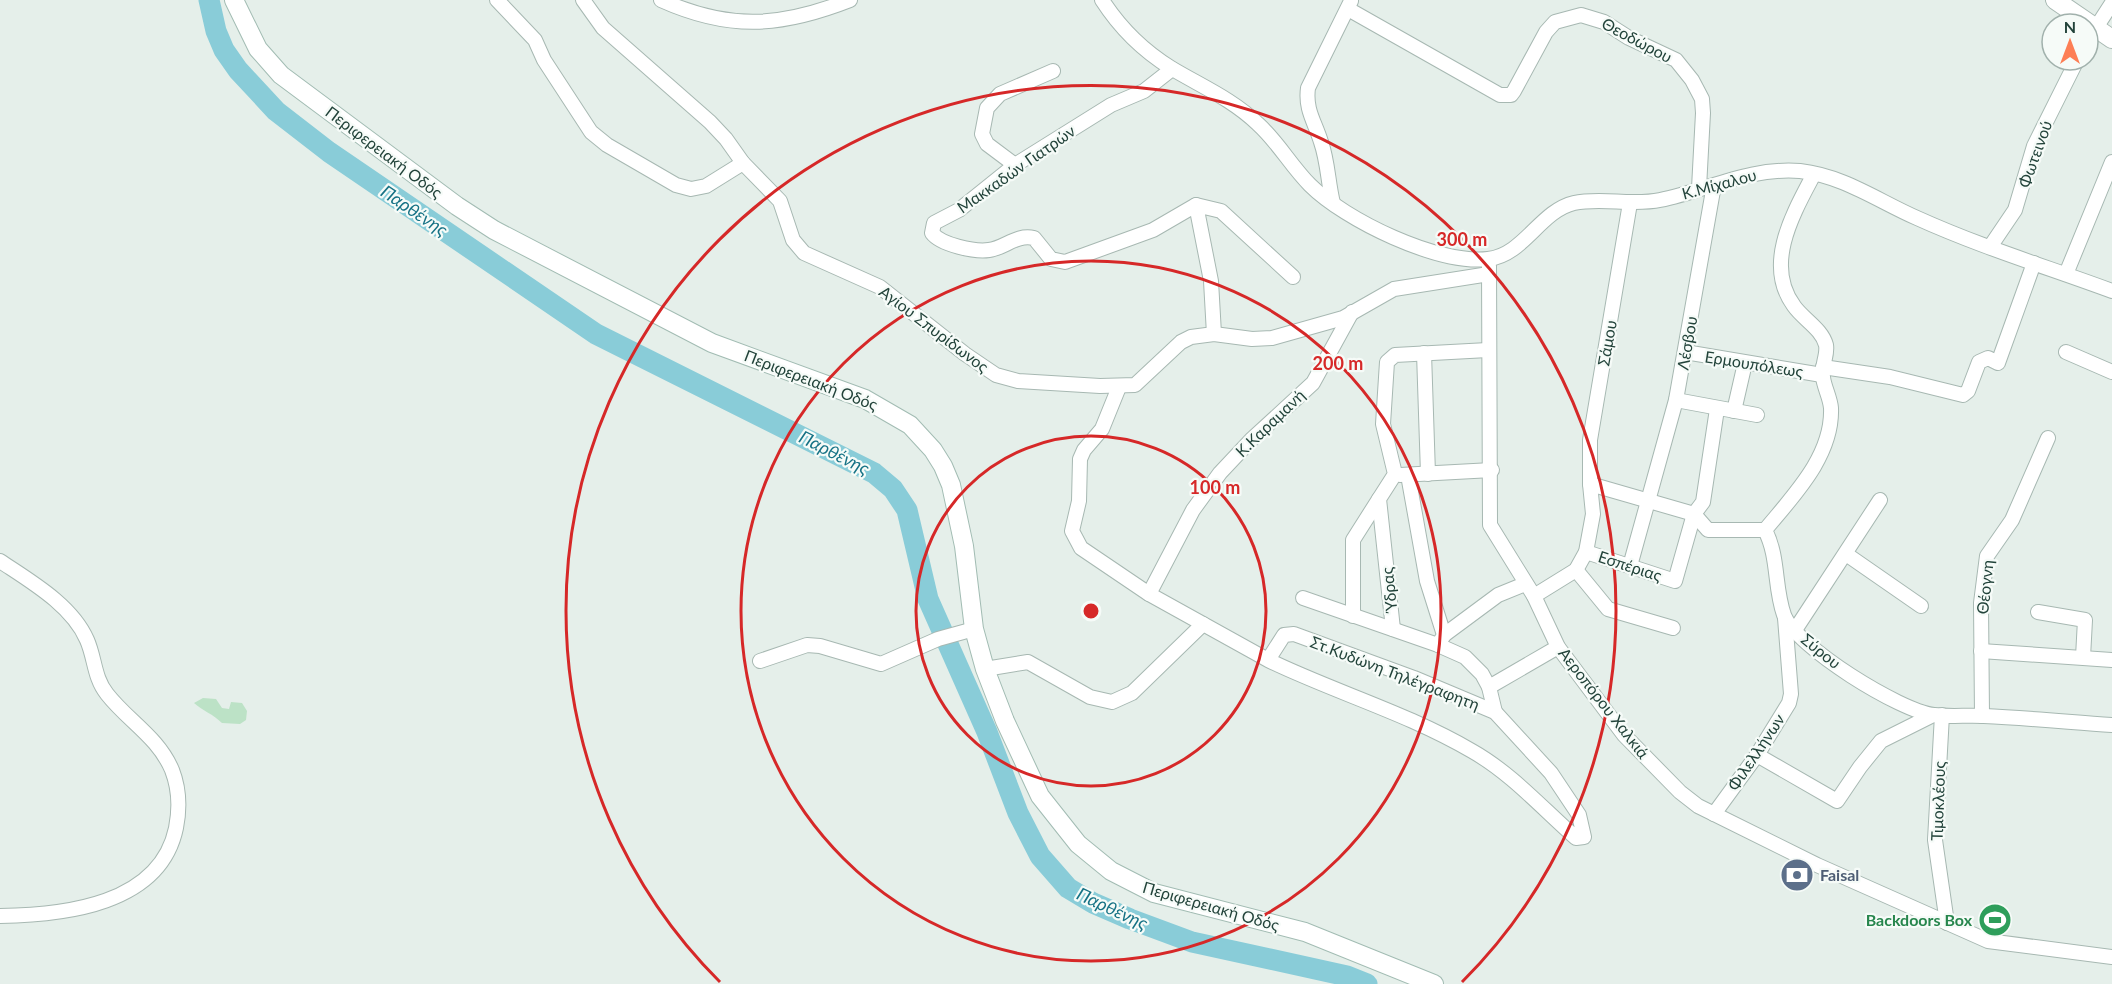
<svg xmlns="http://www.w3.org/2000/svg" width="2112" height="984" font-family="Lato,sans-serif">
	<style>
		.green { fill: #bce2c6 }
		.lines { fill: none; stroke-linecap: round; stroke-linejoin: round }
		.river { stroke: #89ccd8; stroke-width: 21 }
		.minor-casing { stroke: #a7b8b2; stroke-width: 16 }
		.tertiary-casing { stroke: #a7b8b2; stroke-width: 20 }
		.secondary-casing { stroke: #a2bcb3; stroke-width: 20 }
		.minor { stroke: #fff; stroke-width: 14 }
		.tertiary { stroke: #fff; stroke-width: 18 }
		.secondary { stroke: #fff; stroke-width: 18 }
		.ring { fill: none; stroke: #d62828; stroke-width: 3 }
		.labels { text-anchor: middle; stroke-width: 4.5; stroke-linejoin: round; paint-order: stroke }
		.street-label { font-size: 16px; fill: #22433a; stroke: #f6fbf8 }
		.service-label { font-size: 16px; font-weight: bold; fill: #4e5e75; stroke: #f6fbf8; text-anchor: start }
		.leisure-label { font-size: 16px; font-weight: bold; fill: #27864d; stroke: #f6fbf8; text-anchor: end }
		.water-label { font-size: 18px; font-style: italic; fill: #167285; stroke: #f6fbf8 }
		.centre { fill: #d62828; stroke: #f6fbf8; stroke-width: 3 }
		.ring-label { font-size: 18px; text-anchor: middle; font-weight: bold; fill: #d62828; stroke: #f6fbf8; stroke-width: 4.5; stroke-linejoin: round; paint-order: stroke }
	</style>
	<rect width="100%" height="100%" fill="#e5efea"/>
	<path class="green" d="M 203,698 L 216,699 L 222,708 L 229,709 L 231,702 L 242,703 L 247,711 L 246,720 L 240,724 L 222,723 C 213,714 203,711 194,703 Z"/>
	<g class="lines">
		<path class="river" d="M 209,0 L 216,31 L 224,50 L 238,70 L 276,111 L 329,152 L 596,334 L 874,473 L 893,489 L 907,510 L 928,599 L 987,732 L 1018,813 L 1040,856 L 1068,888 L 1093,903 L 1130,919 L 1192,942 L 1347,976 L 1367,984"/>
		<g class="minor-casing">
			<g id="minor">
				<path d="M 497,0 L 535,40 L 544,60 L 591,132 L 607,145 L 676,185 L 691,189 L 706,186 L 743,163 L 780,201 L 793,240 L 804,253 L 880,287 L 965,354 L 996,375 L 1018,381 L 1100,386 L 1135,385 L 1181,342 L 1191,337 L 1214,334 L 1252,339 L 1272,338 L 1343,318 L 1394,289 L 1489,274"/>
				<path d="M 583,0 L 603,28 L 710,122 L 726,139 L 743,163"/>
				<path d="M 661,0 C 730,31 781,27 850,0"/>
				<path d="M 1102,0 C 1120,28 1142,50 1171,68 C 1201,86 1232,99 1258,124 C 1278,142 1291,166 1310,185 C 1345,220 1438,265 1488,259 C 1524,255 1540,211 1574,203 C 1601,197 1632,206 1660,200 C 1708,190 1750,167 1800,171 C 1844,176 1878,201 1917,218 C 1981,247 2047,267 2112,291"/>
				<path d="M 1348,9 L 1500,95 L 1511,95 L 1514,91 L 1546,32 L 1555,22 L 1581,15 L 1604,22 L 1629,38 L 1676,60 L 1692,80 L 1702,99 L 1703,113 L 1699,188"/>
				<path d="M 2088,40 L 2112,3"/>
				<path d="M 1172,69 L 1144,91 L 1111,105 L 1015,165 L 959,210 L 934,223 L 932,233 C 941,245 975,252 989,250 C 1005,248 1016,234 1034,238 L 1051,259 L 1065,262 L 1153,230 L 1196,205"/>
				<path d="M 1015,165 L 987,144 L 982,134 L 987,108 L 1000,94 L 1053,71"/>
				<path d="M 1814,174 C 1794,212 1763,264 1794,306 C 1803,319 1822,329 1826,345 C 1828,355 1821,366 1823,377 C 1824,387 1830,397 1831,408 C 1833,456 1793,496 1765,530 C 1779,557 1774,587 1784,615 C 1796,647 1900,711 1934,715 C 1950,717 1968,715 1984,716 C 2027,718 2069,722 2112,725"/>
				<path d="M 1333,203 C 1328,183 1328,162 1321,142 C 1315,122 1305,110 1308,88 L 1351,1"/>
				<path d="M 1990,247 L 2015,210 L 2034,146 L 2077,60"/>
				<path d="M 1489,266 L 1490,525 L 1534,596 L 1558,647 L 1624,735 L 1680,792 L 1698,806 L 1817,865 L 1988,941 L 2112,957"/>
				<path d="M 2066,274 L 2112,162"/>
				<path d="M 1214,334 L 1211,281 L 1196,205 L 1221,211 L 1293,277"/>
				<path d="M 1685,352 L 1822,375"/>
				<path d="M 2066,352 L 2112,372"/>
				<path d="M 1424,353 L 1428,474"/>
				<path d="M 1823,367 L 1890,377 L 1963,395 L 1968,391 L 1979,362 L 1988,358 L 1998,363 L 2034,263"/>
				<path d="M 1119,387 L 1102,429 L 1084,450 L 1080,459 L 1079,501 L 1072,531 L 1081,548 L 1149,594 L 1268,660 L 1284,635 L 1294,634 L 1414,678 L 1495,712 L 1551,773 L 1579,815 L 1584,837 L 1576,838 C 1542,808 1511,773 1472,751 C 1407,713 1334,692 1268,660"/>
				<path d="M 1676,400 L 1757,415"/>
				<path d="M 1734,411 L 1745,363"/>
				<path d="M 1400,475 L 1492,470"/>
				<path d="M 1408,475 L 1427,581 L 1444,635 L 1438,645"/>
				<path d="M 1590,484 L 1694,514"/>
				<path d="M 1694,514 L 1708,530 L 1765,530"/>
				<path d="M 1586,552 L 1675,581 L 1694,514 L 1703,502 L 1717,409"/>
				<path d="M 1846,554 L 1921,606"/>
				<path d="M 0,561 C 30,581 72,605 87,640 C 95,658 94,678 107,694 C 128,721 158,737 172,770 C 179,788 180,808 176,828 C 160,905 64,915 0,916"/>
				<path d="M 1630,566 L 1676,400 L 1714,185"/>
				<path d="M 1576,570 L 1608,609 L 1673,628"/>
				<path d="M 1149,594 L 1193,510 L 1220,473 L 1251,440 L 1313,383 L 1352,312"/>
				<path d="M 1534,596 L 1576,570 L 1586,552 L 1593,514 L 1590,484 L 1590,440 L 1630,203"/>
				<path d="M 1303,598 L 1438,645 L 1465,657 L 1482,674 L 1489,687 L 1495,712"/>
				<path d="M 2038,612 L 2085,620 L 2083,657"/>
				<path d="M 1353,616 L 1353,540 L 1379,499"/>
				<path d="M 1393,629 L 1379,499 L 1395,474 L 1383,424 L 1387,362 L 1395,355 L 1488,350"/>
				<path d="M 1795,630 L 1880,500"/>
				<path d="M 1444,635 L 1498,595 L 1525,584"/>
				<path d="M 1981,651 L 2112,660"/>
				<path d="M 760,661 L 807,645 L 820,646 L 881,664 L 938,639 L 974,629"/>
				<path d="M 985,669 L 1028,662 L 1090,697 L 1112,702 L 1132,693 L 1203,624"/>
				<path d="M 1489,687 L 1558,647"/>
				<path d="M 1942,715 L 1935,840 L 1947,923"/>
				<path d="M 1982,716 L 1981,603 L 1987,556 L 2012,520 L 2048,438"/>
				<path d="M 1757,755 L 1837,801 L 1860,767 L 1881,741 L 1933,715"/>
				<path d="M 1714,814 L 1757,755 L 1789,703 L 1791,694 L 1785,618"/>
			</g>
		</g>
		<g class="tertiary-casing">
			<path id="tertiary" d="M 2055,0 L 2112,39"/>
		</g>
		<g class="secondary-casing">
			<path id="secondary" d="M 234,0 L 258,49 L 281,75 L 457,206 L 494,230 L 712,343 L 865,399 L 910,425 L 933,450 L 943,466 L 951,485 L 964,546 L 974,629 L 985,669 L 1005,721 L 1040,796 L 1078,844 L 1111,871 L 1154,893 L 1305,932 L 1434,984"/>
		</g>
		<use href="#minor" class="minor"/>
		<use href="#tertiary" class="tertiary"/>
		<use href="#secondary" class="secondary"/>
	</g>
	<g class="ring">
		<circle cx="1091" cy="611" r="175"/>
		<circle cx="1091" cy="611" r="350"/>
		<path d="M720 982A525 525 0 1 1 1462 982"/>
	</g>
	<defs>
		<g id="bank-disc" transform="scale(1.725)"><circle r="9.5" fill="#5c6f8a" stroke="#f6fbf8"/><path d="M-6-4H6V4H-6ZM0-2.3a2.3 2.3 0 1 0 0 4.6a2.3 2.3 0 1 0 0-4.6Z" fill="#fff"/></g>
		<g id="stadium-disc" transform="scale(1.725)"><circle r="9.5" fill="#2e9e5b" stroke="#f6fbf8"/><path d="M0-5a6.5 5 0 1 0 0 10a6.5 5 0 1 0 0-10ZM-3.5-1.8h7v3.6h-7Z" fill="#fff"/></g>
	</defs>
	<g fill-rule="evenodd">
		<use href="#bank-disc" x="1797" y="875"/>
		<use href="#stadium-disc" x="1995" y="920"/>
	</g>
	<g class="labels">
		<g class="street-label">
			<text transform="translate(1637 40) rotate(28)" y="6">Θεοδώρου</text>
			<text transform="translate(384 152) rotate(37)" y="6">Περιφερειακή Οδός</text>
			<text transform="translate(2035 154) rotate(-70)" y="6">Φωτεινού</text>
			<text transform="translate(1016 169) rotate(-35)" y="6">Μακκαδών Γιατρών</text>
			<text transform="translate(1719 184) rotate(-15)" y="6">Κ.Μίχαλου</text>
			<text transform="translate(934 329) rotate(37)" y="6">Αγίου Σπυρίδωνος</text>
			<text transform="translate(1607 343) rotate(-80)" y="6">Σάμου</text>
			<text transform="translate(1687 343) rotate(-80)" y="6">Λέσβου</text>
			<text transform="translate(1754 364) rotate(9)" y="6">Ερμουπόλεως</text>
			<text transform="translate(811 380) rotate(21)" y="6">Περιφερειακή Οδός</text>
			<text transform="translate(1270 423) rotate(-44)" y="6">Κ.Καραμανή</text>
			<text transform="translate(1630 566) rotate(18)" y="6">Εσπέριας</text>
			<text transform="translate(1985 587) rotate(-84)" y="6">Θέογνη</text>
			<text transform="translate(1389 589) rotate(-96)" y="6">Ύδρας</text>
			<text transform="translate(1821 651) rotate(39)" y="6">Σύρου</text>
			<text transform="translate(1395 673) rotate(21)" y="6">Στ.Κυδώνη Τηλέγραφητη</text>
			<text transform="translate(1604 703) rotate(52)" y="6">Αεροπόρου Χαλκιά</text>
			<text transform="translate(1756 752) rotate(-56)" y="6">Φιλελλήνων</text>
			<text transform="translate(1938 801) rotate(-88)" y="6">Τιμοκλέους</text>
			<text transform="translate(1211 906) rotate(16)" y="6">Περιφερειακή Οδός</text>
		</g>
		<g class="service-label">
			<text x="1820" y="881">Faisal</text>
		</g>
		<g class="leisure-label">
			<text x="1972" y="926">Backdoors Box</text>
		</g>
		<g class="water-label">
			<text transform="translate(414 211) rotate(34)" y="6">Παρθένης</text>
			<text transform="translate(834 453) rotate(27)" y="6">Παρθένης</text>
			<text transform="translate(1112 909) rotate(25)" y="6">Παρθένης</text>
		</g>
	</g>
	<circle cx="1091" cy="611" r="9" class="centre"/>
	<g class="ring-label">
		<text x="1462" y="246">300 m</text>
		<text x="1338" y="370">200 m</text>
		<text x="1215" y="494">100 m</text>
	</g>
	<g transform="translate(2070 42)"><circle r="28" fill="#f6fbf8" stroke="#a1b1ac" stroke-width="1.5"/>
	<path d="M0-4.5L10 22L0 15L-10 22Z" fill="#fd7e55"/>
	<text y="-9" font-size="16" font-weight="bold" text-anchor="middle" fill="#22433a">N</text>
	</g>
</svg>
